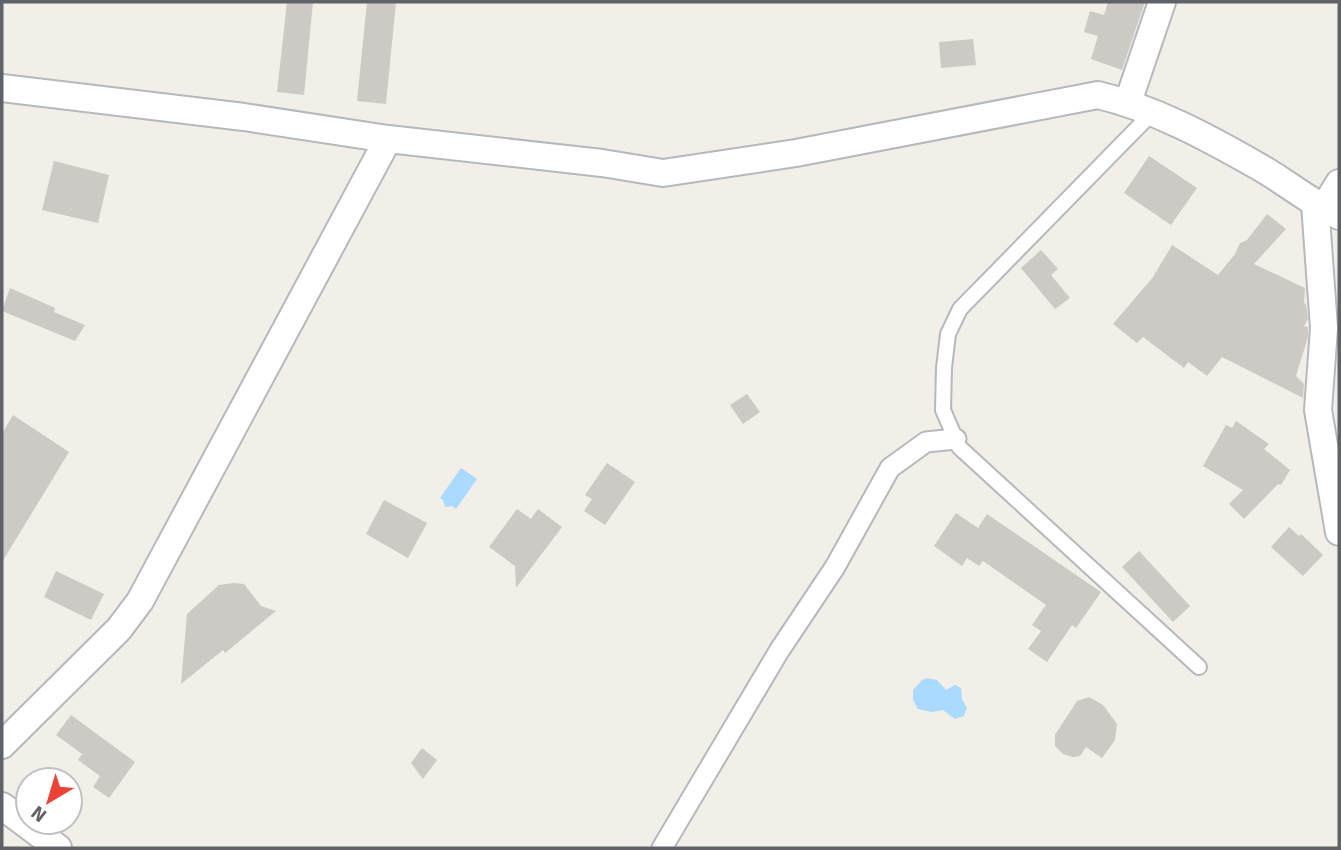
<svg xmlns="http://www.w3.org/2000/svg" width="1341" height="850" font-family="Signika,sans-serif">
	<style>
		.water { fill: #aadaff }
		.building { fill: #cccac5 }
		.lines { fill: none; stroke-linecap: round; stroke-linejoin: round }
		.service-casing { stroke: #b5b8bc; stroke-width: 18 }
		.pedestrian-casing { stroke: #b5b8bc; stroke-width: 23 }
		.minor-casing { stroke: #b5b8bc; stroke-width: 30 }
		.service { stroke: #fff; stroke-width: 14 }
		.pedestrian { stroke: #fff; stroke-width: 19 }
		.minor { stroke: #fff; stroke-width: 26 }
	</style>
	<rect width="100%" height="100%" fill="#f1efe8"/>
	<g class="water">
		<path d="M 461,468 L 477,479 L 456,509 L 452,506 L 445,507 L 443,500 L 440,498 Z"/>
		<path d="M 927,678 L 937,680 L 946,690 L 955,685 L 961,688 L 962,699 L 967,708 L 964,716 L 955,719 L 943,710 L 932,712 L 918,709 L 913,700 L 913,690 L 922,680 Z"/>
	</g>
	<g class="building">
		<path d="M 287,2 L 313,2 L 304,95 L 277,92 Z"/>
		<path d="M 367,2 L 396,2 L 386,104 L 357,101 Z"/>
		<path d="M 1108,2 L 1145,2 L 1122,70 L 1091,59 L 1098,36 L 1084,32 L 1090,11 L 1104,15 Z"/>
		<path d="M 973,39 L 976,65 L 941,68 L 939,42 Z"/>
		<path d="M 1149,156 L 1197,188 L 1171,225 L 1124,193 Z"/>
		<path d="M 54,161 L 109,175 L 98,223 L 42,210 Z"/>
		<path d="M 1267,214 L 1286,229 L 1254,264 L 1305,288 L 1304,303 L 1306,304 L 1308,319 L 1304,326 L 1308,327 L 1308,337 L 1296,376 L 1304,384 L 1303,398 L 1222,357 L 1207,376 L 1188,362 L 1184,368 L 1143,337 L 1137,343 L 1113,324 L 1153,277 L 1172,245 L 1218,275 L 1235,254 L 1240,243 L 1247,240 Z"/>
		<path d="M 1041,250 L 1058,269 L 1051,275 L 1070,298 L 1055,309 L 1021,268 Z"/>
		<path d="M 10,288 L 55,308 L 54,312 L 85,325 L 75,341 L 2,311 Z"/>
		<path d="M 747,394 L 760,412 L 743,424 L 730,405 Z"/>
		<path d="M 13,415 L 69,452 L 2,562 L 2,434 Z"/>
		<path d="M 1236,421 L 1269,444 L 1264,449 L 1290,470 L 1281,485 L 1278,484 L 1244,519 L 1229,504 L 1243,490 L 1203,466 L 1226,425 L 1232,428 Z"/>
		<path d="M 607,463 L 635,482 L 605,525 L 584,511 L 592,499 L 585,495 Z"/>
		<path d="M 384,500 L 427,523 L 408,558 L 366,534 Z"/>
		<path d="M 517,509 L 531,519 L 538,509 L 562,527 L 516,588 L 515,566 L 489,547 Z"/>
		<path d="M 956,513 L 978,528 L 987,514 L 1101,592 L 1076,628 L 1072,625 L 1047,662 L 1028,649 L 1041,631 L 1032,625 L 1046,605 L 983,561 L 979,566 L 967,558 L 962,566 L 934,546 Z"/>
		<path d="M 1289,527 L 1299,536 L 1301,534 L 1323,555 L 1303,576 L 1271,547 Z"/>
		<path d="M 1139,551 L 1190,606 L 1173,622 L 1122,567 Z"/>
		<path d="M 56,571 L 104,594 L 91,620 L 44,597 Z"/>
		<path d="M 234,583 L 244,584 L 261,606 L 276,611 L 225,653 L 223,650 L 181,684 L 187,614 L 219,585 Z"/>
		<path d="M 1089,697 L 1103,705 L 1117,724 L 1115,740 L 1102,758 L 1086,747 L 1080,756 L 1073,757 L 1063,754 L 1055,746 L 1055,735 L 1077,701 Z"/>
		<path d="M 71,715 L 135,762 L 109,798 L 93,787 L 100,776 L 78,760 L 82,754 L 56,735 Z"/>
		<path d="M 422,748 L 437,760 L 423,779 L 411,763 Z"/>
	</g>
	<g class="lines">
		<g class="service-casing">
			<path id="service" d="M 1152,113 L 960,309 L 948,334 L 944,368 L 943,410 L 959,447 L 1199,667"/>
		</g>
		<g class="pedestrian-casing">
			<path id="pedestrian" d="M 662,848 L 779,651 L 835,567 L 890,468 L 926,442 L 956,439"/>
		</g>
		<g class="minor-casing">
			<g id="minor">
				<path d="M 2,88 L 244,117 L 388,139 L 602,163 L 663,173 L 796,153 L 1098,95 C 1153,108 1207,137 1256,165 C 1285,181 1309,202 1339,216"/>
				<path d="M 1128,102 L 1162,2"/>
				<path d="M 1315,204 L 1324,328 L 1318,410 L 1339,532"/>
				<path d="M 1323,209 L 1339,183"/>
				<path d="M 2,745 L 119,629 L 140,601 L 388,139"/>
				<path d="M 2,806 L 58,848"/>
			</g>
		</g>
		<use href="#service" class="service"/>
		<use href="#pedestrian" class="pedestrian"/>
		<use href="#minor" class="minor"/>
	</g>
	<rect width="1341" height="850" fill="none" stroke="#5f6368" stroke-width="7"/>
	<g transform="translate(49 801) rotate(218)"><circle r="33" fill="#ffffff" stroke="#bfc1c3" stroke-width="2"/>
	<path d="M0-5L12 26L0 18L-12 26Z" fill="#ea4335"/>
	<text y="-10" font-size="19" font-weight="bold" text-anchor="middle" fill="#5f6368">N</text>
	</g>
</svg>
